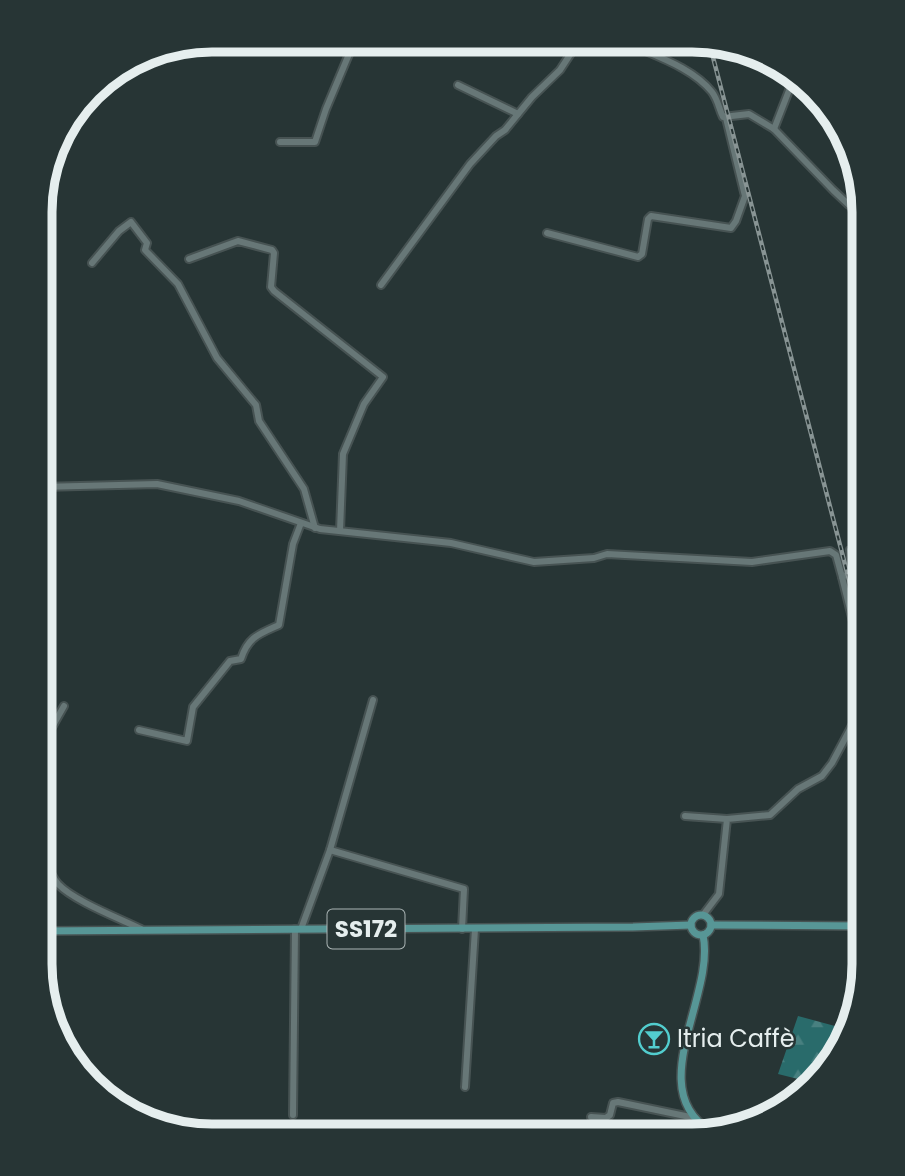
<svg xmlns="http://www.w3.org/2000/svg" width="905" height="1176" font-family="Poppins,sans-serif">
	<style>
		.forest { fill: url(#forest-firs) }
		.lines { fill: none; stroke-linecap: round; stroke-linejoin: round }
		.minor-casing { stroke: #475353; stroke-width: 10 }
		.major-casing { stroke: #475353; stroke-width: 10 }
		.minor { stroke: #677777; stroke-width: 6 }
		.major { stroke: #579696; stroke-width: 7 }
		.rail-casing { stroke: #889494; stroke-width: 4.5 }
		.rail { stroke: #273535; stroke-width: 2; stroke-dasharray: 5; stroke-linecap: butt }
		.labels { text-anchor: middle; stroke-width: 5; stroke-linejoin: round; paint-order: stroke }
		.shield { fill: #273535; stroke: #acb6b6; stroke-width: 2 }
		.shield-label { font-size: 23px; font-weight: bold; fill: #e5eeee }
		.poi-label { font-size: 24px; fill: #e5eeee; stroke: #273535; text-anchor: start }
		.rim { fill: none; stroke: #e5eeee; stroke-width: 9 }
	</style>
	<defs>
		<pattern id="forest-firs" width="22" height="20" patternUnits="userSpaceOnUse" patternTransform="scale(1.75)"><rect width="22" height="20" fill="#296b6b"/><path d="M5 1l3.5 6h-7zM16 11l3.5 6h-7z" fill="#488080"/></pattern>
	</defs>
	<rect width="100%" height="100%" fill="#273535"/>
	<path class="forest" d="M 798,1016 L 846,1029 L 835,1060 L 832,1062 L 820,1059 L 820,1073 L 810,1082 L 778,1074 Z"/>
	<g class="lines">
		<g class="minor-casing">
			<g id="minor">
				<path d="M 627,43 C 655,56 692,67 712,92 C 718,100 719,109 723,117 L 749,114 L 774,129 L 833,190 L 849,205 L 865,214"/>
				<path d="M 458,85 L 518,114"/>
				<path d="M 774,129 L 795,75"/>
				<path d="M 280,142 L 315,142 L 326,109 L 352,47"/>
				<path d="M 547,233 L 638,257 L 642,254 L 648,219 L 651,216 L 731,228 L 736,221 L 745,196 L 726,118"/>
				<path d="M 189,259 L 238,241 L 272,250 L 274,253 L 271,287 L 274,291 L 383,377 L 364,404 L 343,454 L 340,531"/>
				<path d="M 92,263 L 119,231 L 131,222 L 147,243 L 145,250 L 178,284 L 217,358 L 256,405 L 259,421 L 304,489 L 315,528"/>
				<path d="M 381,285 L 470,164 L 496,136 L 505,130 L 532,97 L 560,70 L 577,44"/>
				<path d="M 41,487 L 157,484 L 239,501 L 320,529 L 451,543 L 534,562 L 594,558 L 607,554 L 752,562 L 830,551 L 836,555 L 842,577 L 853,572 L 850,550 L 865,546"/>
				<path d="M 842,577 L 865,670"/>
				<path d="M 139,730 L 187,741 L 193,707 L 230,661 L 241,659 C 248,637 259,634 279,625 L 293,544 L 301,523"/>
				<path d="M 43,743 L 64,706"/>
				<path d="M 41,779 L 42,743"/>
				<path d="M 685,816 L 727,819"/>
				<path d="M 41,838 C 44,853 47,871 58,884 C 74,901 119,918 141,929"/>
				<path d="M 330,850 L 464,889 L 462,929"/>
				<path d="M 703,915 L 719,894 L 727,819 L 770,815 L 798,789 L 822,776 L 832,763 L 864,703"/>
				<path d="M 301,929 L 330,850 L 373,700"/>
				<path d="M 465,1087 L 475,929"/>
				<path d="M 293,1115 L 295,929"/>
				<path d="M 591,1117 L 606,1118 L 610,1115 L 613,1103 L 618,1102 L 695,1118"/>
			</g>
		</g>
		<g class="major-casing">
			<g id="major">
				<circle cx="701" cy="925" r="10"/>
				<path d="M 711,925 L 864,926"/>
				<path d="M 40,931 L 633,927 L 691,925"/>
				<path d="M 703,935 C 716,995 642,1090 711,1131"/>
			</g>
		</g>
		<use href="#minor" class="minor"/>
		<use href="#major" class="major"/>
		<g class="rail-casing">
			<path id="rail" d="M 709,42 L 865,641"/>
		</g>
		<use href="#rail" class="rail"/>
	</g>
	<defs>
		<g id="bar-ring" transform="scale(1.575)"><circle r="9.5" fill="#273535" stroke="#52cdce" stroke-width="1.5"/><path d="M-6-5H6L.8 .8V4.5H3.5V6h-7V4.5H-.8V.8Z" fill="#52cdce"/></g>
	</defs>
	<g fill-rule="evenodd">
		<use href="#bar-ring" x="654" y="1039"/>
	</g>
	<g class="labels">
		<rect class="shield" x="327.5" y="909.5" width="77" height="39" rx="5"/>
		<g class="shield-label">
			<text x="366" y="937">SS172</text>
		</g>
		<g class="poi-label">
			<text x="677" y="1047">Itria Caffè</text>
		</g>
	</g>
	<path d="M0 0H905V1176H0ZM212 52H692A160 160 0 0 1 852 212V964A160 160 0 0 1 692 1124H212A160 160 0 0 1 52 964V212A160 160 0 0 1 212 52Z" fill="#273535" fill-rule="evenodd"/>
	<path class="rim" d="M212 52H692A160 160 0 0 1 852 212V964A160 160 0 0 1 692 1124H212A160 160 0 0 1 52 964V212A160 160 0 0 1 212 52Z"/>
</svg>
